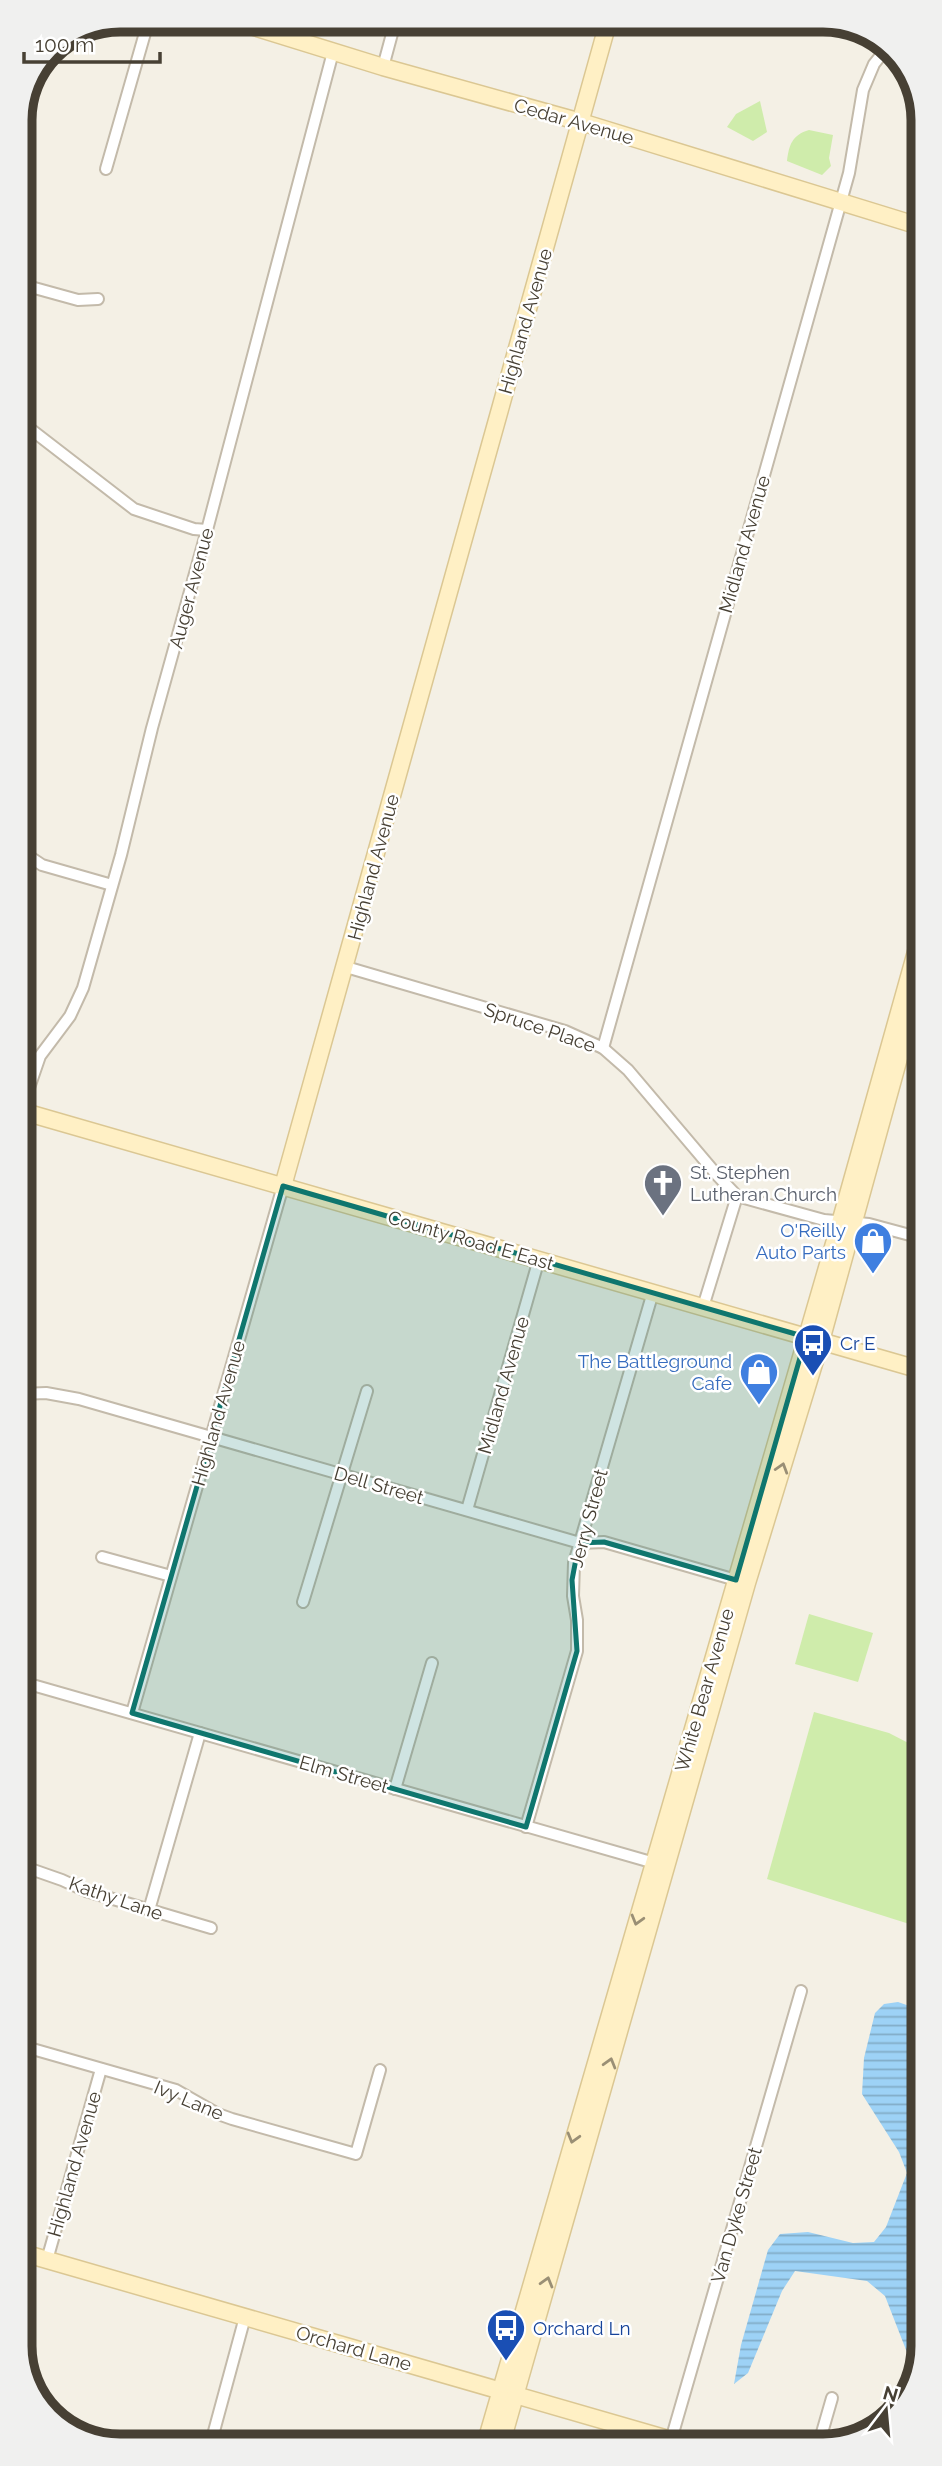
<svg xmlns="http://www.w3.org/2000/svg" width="942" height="2466" font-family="Raleway,sans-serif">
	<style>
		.green { fill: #cfecab }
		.water { fill: url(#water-rules) }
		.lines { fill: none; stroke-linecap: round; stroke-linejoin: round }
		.street-casing { stroke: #c3baaa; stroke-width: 14 }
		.secondary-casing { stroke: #dbc793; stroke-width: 19 }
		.street { stroke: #fff; stroke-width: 10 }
		.secondary { stroke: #fff0c5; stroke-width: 16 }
		.oneway { stroke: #9a8f75 }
		.marked { fill: #0f766e; fill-opacity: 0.2; stroke: #0f766e; stroke-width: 5; stroke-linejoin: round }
		.labels { text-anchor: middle; stroke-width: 5; stroke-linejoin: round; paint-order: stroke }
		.street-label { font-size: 19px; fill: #474034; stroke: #fff }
		.worship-label { font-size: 19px; fill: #5b616d; stroke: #fff; text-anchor: start }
		.shop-label { font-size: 19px; fill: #366cbe; stroke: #fff; text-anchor: end }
		.transit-label { font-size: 19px; fill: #164399; stroke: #fff; text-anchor: start }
		.rim { fill: none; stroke: #474034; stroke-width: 9 }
	</style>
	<defs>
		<pattern id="water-rules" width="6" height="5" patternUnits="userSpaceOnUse" patternTransform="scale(1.75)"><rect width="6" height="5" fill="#9dd2f6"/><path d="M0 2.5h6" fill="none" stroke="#82acc8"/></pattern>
	</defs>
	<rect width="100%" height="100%" fill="#f4f0e5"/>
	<g class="green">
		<path d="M 760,101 L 767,132 L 753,141 L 727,127 L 736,114 Z"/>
		<path d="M 809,130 L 833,135 L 829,158 L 831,166 L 822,175 L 787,161 C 789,145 792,135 809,130 Z"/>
		<path d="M 809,1614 L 873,1633 L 858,1682 L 795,1664 Z"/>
		<path d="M 814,1712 L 889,1733 L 922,1750 L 922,1928 L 767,1879 Z"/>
	</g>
	<path class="water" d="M 898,2002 L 918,2009 L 916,2041 L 922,2079 L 923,2347 L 917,2363 L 908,2355 L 885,2296 L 867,2281 L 795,2271 L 782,2291 L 748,2373 L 734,2384 L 741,2345 L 768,2250 L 780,2234 L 808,2232 L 853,2243 L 874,2242 L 886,2227 L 907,2173 L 899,2152 L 862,2094 L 864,2058 L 875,2013 L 884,2004 Z"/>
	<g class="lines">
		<g class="street-casing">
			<g id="street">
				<path d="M 383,67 L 396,19"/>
				<path d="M 106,169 L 149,19"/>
				<path d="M 20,284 L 78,300 L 98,299"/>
				<path d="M 20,421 L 134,509 L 194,529 L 207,530"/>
				<path d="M 21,851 L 42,865 L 112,885"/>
				<path d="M 346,967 L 565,1031 L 603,1048 L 628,1070 L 717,1175 L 737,1196 L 824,1220 L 869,1224 L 921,1238"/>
				<path d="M 603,1048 L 849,173 L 863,90 L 874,64 L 889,45"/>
				<path d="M 21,1111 L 40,1056 L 70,1016 L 83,988 L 121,855 L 152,728 L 207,530 L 333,52"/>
				<path d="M 703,1307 L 737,1196"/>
				<path d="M 21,1394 L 46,1393 L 79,1399 L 580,1543 L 604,1542 L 736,1580"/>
				<path d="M 467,1510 L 539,1259"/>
				<path d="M 102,1557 L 171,1576"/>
				<path d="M 303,1602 L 367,1391"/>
				<path d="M 22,1682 L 658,1864"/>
				<path d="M 132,1713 L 283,1186"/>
				<path d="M 395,1789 L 432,1663"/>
				<path d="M 526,1827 L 577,1651 L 577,1620 L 573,1596 L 574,1563 L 653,1292"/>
				<path d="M 22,1866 L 62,1880 L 86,1891 L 211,1928"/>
				<path d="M 149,1910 L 200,1733"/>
				<path d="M 22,2046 L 176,2090 L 218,2114 L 232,2119 L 356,2154 L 380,2070"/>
				<path d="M 47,2260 L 101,2069"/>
				<path d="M 671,2440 L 801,1991"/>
				<path d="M 819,2443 L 832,2398"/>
				<path d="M 210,2446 L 245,2317"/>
			</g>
		</g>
		<g class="secondary-casing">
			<g id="secondary">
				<path d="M 228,19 L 383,67 L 581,122 L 919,226"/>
				<path d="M 21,1111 L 921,1370"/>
				<path d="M 283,1186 L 609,19"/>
				<path d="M 23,2253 L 685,2444"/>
				<path d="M 485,2445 L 840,1223 L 921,934"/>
				<path d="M 501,2445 L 747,1583 L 821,1341 L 921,978"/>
			</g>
		</g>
		<use href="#street" class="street"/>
		<use href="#secondary" class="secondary"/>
	</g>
	<defs><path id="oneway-chevron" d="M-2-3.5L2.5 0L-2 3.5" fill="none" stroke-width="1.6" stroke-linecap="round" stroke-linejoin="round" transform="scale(1.75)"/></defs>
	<g class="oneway">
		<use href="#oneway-chevron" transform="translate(782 1468) rotate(-73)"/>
		<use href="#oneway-chevron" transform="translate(637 1920) rotate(106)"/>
		<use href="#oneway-chevron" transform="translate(610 2063) rotate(-74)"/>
		<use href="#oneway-chevron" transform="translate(573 2138) rotate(106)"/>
		<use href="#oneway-chevron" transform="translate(547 2282) rotate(-74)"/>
	</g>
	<path class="marked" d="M 283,1186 L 806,1337 L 736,1580 L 604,1542 L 579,1543 L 572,1580 L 577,1651 L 526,1827 L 132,1713 Z"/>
	<defs>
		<g id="church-pin" transform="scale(2.0125)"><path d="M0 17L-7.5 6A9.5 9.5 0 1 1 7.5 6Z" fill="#6b7280" stroke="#fff"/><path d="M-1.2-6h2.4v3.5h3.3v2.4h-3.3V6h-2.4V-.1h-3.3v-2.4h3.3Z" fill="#fff"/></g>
		<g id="shop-pin" transform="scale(2.0125)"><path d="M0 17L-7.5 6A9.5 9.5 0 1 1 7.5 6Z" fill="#3f7fe0" stroke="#fff"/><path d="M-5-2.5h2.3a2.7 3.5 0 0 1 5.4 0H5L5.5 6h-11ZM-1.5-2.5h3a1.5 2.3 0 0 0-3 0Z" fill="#fff"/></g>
		<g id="bus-pin" transform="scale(2.0125)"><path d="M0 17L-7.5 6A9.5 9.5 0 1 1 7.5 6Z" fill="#1a4fb4" stroke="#fff"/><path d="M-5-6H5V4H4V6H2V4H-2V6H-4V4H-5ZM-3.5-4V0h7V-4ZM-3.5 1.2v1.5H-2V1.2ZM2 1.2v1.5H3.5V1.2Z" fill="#fff"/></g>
	</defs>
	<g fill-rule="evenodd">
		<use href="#church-pin" x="663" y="1183"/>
		<use href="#shop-pin" x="873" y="1241"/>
		<use href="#bus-pin" x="813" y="1343"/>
		<use href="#shop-pin" x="759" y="1372"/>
		<use href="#bus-pin" x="506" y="2328"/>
	</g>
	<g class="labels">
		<g class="street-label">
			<text transform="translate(574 121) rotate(16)" y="7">Cedar Avenue</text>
			<text transform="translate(525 321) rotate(-74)" y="7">Highland Avenue</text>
			<text transform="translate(744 544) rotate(-74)" y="7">Midland Avenue</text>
			<text transform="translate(191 588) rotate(-75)" y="7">Auger Avenue</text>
			<text transform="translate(373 867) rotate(-75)" y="7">Highland Avenue</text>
			<text transform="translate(540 1027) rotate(19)" y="7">Spruce Place</text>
			<text transform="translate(471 1240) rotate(16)" y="7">County Road E East</text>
			<text transform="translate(503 1385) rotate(-74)" y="7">Midland Avenue</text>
			<text transform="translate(218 1413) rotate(-74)" y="7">Highland Avenue</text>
			<text transform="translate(379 1485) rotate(16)" y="7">Dell Street</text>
			<text transform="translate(588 1518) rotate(-75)" y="7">Jerry Street</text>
			<text transform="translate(704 1690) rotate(-74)" y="7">White Bear Avenue</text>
			<text transform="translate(344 1774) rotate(16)" y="7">Elm Street</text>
			<text transform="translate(116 1898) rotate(19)" y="7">Kathy Lane</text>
			<text transform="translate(189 2100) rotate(23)" y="7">Ivy Lane</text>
			<text transform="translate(74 2164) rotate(-74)" y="7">Highland Avenue</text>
			<text transform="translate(736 2215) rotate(-74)" y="7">Van Dyke Street</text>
			<text transform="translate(354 2348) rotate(16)" y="7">Orchard Lane</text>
		</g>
		<g class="worship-label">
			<text x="690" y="1179">St. Stephen<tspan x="690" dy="22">Lutheran Church</tspan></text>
		</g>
		<g class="shop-label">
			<text x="846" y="1237">O'Reilly<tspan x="846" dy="22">Auto Parts</tspan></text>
			<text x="732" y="1368">The Battleground<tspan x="732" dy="22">Cafe</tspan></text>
		</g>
		<g class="transit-label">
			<text x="840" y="1350">Cr E</text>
			<text x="533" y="2335">Orchard Ln</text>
		</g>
	</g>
	<path d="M0 0H942V2466H0ZM120 32H823A88 88 0 0 1 911 120V2346A88 88 0 0 1 823 2434H120A88 88 0 0 1 32 2346V120A88 88 0 0 1 120 32Z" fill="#f0f0ef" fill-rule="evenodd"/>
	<path class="rim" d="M120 32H823A88 88 0 0 1 911 120V2346A88 88 0 0 1 823 2434H120A88 88 0 0 1 32 2346V120A88 88 0 0 1 120 32Z"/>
	<g transform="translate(886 2410) rotate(16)" stroke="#ffffff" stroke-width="5" paint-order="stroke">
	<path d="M0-5L12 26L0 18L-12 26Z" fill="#474034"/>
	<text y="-10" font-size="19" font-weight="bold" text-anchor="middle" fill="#474034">N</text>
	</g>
	<path d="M24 52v10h136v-10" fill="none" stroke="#474034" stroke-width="3.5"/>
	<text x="35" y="52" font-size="21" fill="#474034" stroke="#ffffff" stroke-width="5" paint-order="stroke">100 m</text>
</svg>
